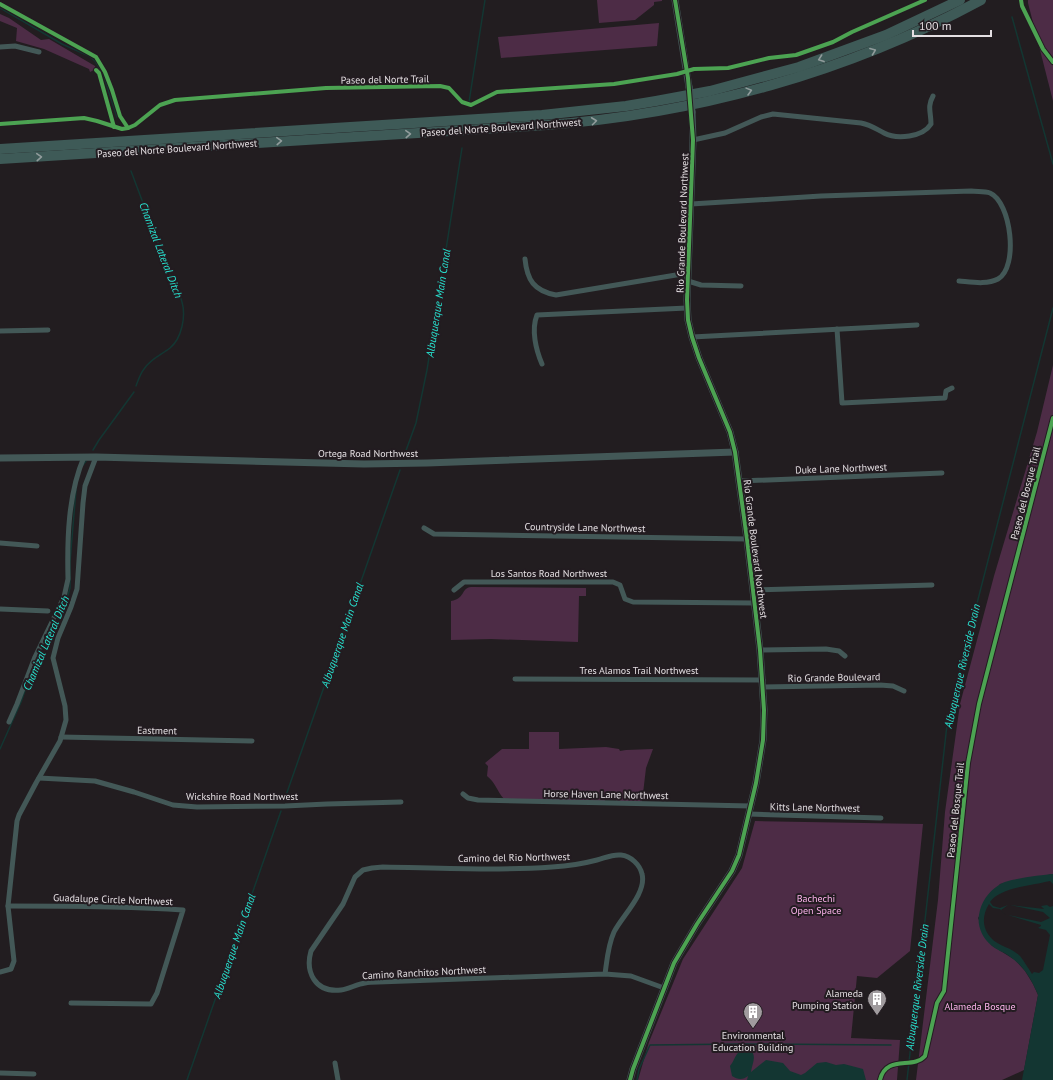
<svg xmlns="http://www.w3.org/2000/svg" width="1053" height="1080" font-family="'PT Sans',sans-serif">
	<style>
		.green { fill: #4d2c46 }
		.water { fill: #133632 }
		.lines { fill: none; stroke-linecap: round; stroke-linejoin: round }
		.stream { stroke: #133632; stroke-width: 1.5 }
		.minor { stroke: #435857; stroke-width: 5 }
		.tertiary { stroke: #435857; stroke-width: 7 }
		.motorway { stroke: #3e5a57; stroke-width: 10 }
		.tertiary-bridge { stroke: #435857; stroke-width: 7 }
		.cycleway-casing { stroke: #231c21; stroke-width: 6 }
		.cycleway { stroke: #4ca352; stroke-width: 4 }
		.oneway { stroke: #919c9c }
		.labels { text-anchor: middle; stroke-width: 4; stroke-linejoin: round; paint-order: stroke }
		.street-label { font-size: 10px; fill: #e4dfe2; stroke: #231c21 }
		.park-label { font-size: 10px; fill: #fdb3ec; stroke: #231c21 }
		.poi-label { font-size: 10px; fill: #e4dfe2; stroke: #231c21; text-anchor: end }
		.water-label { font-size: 11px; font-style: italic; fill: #27e2cf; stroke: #231c21 }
	</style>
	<rect width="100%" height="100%" fill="#221d20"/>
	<g class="green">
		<path d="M 597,0 L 662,0 L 662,1 L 654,2 L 654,5 L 635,20 L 599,23 Z"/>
		<path d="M 1028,0 L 1053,0 L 1053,101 L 1028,3 Z"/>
		<path d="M 0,14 L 9,18 L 41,40 L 49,39 L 95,66 L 96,69 L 90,72 L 89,69 L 44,49 L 16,41 L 17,28 L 0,21 Z"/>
		<path d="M 659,23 L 657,46 L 501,58 L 498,37 Z"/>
		<path d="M 1053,365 L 1053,874 L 1000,884 L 978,918 L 991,945 L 1015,960 L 1025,971 L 1033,984 L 1038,995 L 1024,1070 L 1002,1080 L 916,1080 L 938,900 L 945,812 L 960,704 L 994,576 L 1037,432 Z"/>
		<path d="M 471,587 L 586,588 L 586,596 L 579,596 L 578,642 L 491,639 L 451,640 L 451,601 C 465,599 461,588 471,587 Z"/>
		<path d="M 529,732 L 559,732 L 559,749 L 606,747 L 619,749 L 620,751 L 626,750 L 653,749 L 646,768 L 642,802 L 620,801 L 606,798 L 604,802 L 504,799 C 497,791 495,782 487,776 L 488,766 L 485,763 L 502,749 L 529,749 Z"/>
		<path d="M 755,821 L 923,824 L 910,951 L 877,978 L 857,976 L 851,1038 L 900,1040 L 897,1080 L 638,1080 L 649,1042 L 683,959 L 742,868 Z"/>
	</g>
	<g class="water">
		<path d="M 1053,874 L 1053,884 L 1050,881 L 1045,882 C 1029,886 1000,888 990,902 L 993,906 L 1000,908 L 1008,905 L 1001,910 L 1006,916 L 1000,909 L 993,908 L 989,904 C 979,920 984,937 1001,945 C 1007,948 1014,950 1020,956 C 1024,961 1028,968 1032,974 L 1034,972 L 1039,973 L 1043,970 L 1050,935 L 1046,930 L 1038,928 L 1041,926 L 1041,925 L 1008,915 L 1041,922 L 1050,918 L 1043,912 L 1010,905 L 1044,909 L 1041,906 L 1047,905 L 1050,907 L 1053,906 L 1053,1080 L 1022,1080 L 1038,995 C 1032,980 1023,965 1009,956 C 1004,952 996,950 991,945 C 982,938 977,925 979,915 C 981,902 988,892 999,885 C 1007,879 1041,875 1053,874 Z"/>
		<path d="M 743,1049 L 749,1049 C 758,1055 752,1063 751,1072 L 766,1060 L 783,1063 L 790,1071 L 801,1075 L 805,1073 L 817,1063 L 826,1062 L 836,1065 L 844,1064 L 863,1069 L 866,1080 L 747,1080 L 748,1076 C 743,1080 738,1080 732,1076 L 730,1066 C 735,1060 735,1053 743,1049 Z"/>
	</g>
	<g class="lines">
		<g class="stream">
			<path d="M 0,8 L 62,44 L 89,56 L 95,61 L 103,74 L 117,117"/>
			<path d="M 1012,17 L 1053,164"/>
			<path d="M 469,102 L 485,0"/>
			<path d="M 131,171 L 175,288 C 178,292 181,297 182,302 C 186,316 182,338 170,348 C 161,355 150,359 144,369 C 140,374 138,381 136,386"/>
			<path d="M 93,450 L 99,440 L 134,392"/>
			<path d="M 404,456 L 416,423 L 427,370 L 462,148"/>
			<path d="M 83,465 L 86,461"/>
			<path d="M 59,613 L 68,595 L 70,588 L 70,562 L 76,490"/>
			<path d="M 31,675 L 42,649"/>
			<path d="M 0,749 L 21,702 L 28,682"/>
			<path d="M 284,801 L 400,470"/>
			<path d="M 745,1044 L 891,1045"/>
			<path d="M 187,1080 L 281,811"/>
			<path d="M 637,1080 L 639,1069 L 650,1045 L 742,1044"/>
			<path d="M 907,1080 L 948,716 L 1053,308"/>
		</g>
		<g class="minor">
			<path d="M 0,47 L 15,46 L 39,52"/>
			<path d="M 693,140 L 725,133 L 761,117 L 773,114 L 861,123 C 871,125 876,129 884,133 C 897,140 923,137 931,124 C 931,112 927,107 933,96"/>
			<path d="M 691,204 L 821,196 L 971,191 C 977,192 984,191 990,193 C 1011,202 1019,267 998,279 C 987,285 971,282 959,281"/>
			<path d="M 525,259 C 527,280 534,291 556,295 L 688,273"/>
			<path d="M 688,281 L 701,285 L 741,286"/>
			<path d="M 837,329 L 842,403 L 945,398 L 946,391 L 952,388"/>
			<path d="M 0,331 L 48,330"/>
			<path d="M 692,337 L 917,325"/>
			<path d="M 542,364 C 536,350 531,330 537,315 L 687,308"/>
			<path d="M 740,481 L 942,473"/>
			<path d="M 424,528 L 434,534 L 747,539"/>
			<path d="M 0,543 L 37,546"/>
			<path d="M 454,590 L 464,582 L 613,582 L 620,585 L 625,599 L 633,602 L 755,603"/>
			<path d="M 753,590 L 932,585"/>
			<path d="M 0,609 L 48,611"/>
			<path d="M 760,650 L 826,649 L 839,651 L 845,656"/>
			<path d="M 515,679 L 763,680"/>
			<path d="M 763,687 L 880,685 L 893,686 L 904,691"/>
			<path d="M 9,722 L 17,704 L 35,657 L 64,597 L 68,579 C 67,540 68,494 84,457"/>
			<path d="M 61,737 L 252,741"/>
			<path d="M 39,778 L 95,781 L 134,792 L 173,805 L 197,807 L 285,806 L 327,804 L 401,802"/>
			<path d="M 463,794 L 468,798 L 478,800 L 751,806"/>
			<path d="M 749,814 L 881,818"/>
			<path d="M 8,906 C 66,906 125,906 183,910 L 157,993 L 151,1004 L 71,1003"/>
			<path d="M 0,972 L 11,969 L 14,961 L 8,906 L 17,821 L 19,815 L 36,783 L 60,741 L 66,720 L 65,706 L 53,658 L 58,638 L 71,607 L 77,589 L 83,503 L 85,486 L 96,457"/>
			<path d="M 605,974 C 607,960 608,945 614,932 C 622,916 647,893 642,874 C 640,865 631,856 621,855 C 612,854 605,858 597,860 C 582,864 568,866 552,867 C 496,871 439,868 383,867 L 372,868 L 363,870 L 355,877 L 343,904 L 311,951 C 305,972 315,993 341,990 C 349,989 357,984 365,983 C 369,982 373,982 378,982 L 605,974 L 631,976 L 664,988"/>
			<path d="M 335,1063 L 338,1080"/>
			<path d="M 0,1073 L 34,1074"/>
		</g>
		<g class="tertiary">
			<path d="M 675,0 L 689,87"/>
			<path d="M 0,458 L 96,457 L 364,464 L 427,463 L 735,452"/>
			<path d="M 630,1080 L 633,1069 L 674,963 L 697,924 L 732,871 L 739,855 L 756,783 L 763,740 L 764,710 L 760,650 L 747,539 L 735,452 L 730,432 L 699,358 L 692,337 L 688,320 L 687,300 L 693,140 L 692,112"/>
		</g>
		<g class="motorway">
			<path d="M 0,149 L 542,115 L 626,106 L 656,101 L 710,91 L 799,67 L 886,35 L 960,0"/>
			<path d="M 0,159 L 546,125 C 697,114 848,72 981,0"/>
		</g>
		<path class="tertiary-bridge" d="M 689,87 L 692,112"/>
		<g class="cycleway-casing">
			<g id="cycleway">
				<path d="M 1021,0 L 1022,6 L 1043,49 L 1053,62"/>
				<path d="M 0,4 L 96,57 L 105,72 L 112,90 L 120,116 L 128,128"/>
				<path d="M 96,70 L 99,73 L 114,127"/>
				<path d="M 0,124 L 84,118 L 97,121 L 122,129 L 128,128 L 135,125 L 160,105 L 175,100 L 326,88 L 440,86 L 449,88 L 462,102 L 471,105 L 497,92 L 614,84 L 677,74 L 694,69 L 728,68 L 769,58 L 796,55 L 833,42 L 852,32 L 925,0"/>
				<path d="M 630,1080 L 633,1069 L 674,963 L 697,924 L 732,871 L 739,855 L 756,783 L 763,740 L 764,710 L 760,650 L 747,539 L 735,452 L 730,432 L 699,358 L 692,337 L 688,320 L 687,300 L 693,140 L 688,78 L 675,0"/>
				<path d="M 880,1080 C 886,1054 913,1070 925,1056 L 937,1003 L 944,991 L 968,763 L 979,704 L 1053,418"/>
			</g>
		</g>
		<use href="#cycleway" class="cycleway"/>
	</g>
	<defs><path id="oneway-chevron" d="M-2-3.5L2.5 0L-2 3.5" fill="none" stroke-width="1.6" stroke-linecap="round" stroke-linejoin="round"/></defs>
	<g class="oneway">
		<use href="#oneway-chevron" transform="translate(873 51) rotate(-21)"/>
		<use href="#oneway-chevron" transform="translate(821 59) rotate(160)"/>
		<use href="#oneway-chevron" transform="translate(749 91) rotate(-15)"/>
		<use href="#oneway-chevron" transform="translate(594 121) rotate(-7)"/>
		<use href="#oneway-chevron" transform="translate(408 134) rotate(-3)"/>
		<use href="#oneway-chevron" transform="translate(279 141) rotate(-3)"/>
		<use href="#oneway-chevron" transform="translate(39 157) rotate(-4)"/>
	</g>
	<defs>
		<g id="building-pin" transform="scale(1)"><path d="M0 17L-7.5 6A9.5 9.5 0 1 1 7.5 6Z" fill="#a09b9e" stroke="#231c21"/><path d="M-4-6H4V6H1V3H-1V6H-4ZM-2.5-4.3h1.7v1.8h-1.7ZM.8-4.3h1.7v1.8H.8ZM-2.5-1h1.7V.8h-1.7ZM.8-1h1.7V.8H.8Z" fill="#fff"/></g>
	</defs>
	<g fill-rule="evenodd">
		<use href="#building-pin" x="877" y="999"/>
		<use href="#building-pin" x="753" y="1012"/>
	</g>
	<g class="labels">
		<g class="street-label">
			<text transform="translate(385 79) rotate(-1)" y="4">Paseo del Norte Trail</text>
			<text transform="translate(501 127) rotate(-4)" y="4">Paseo del Norte Boulevard Northwest</text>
			<text transform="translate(177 148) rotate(-4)" y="4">Paseo del Norte Boulevard Northwest</text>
			<text transform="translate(682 223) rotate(-88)" y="4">Rio Grande Boulevard Northwest</text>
			<text x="368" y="457">Ortega Road Northwest</text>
			<text transform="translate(841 468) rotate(-2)" y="4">Duke Lane Northwest</text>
			<text transform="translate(1025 493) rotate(-76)" y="4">Paseo del Bosque Trail</text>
			<text transform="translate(585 527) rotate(1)" y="4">Countryside Lane Northwest</text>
			<text transform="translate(756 549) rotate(83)" y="4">Rio Grande Boulevard Northwest</text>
			<text x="549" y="577">Los Santos Road Northwest</text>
			<text x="639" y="674">Tres Alamos Trail Northwest</text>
			<text transform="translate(834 677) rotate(-1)" y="4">Rio Grande Boulevard</text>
			<text transform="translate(157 730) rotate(1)" y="4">Eastment</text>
			<text transform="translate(606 794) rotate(1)" y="4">Horse Haven Lane Northwest</text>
			<text x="242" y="800">Wickshire Road Northwest</text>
			<text transform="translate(815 807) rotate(1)" y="4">Kitts Lane Northwest</text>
			<text transform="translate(955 810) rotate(-84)" y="4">Paseo del Bosque Trail</text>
			<text transform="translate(514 857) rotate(-1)" y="4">Camino del Rio Northwest</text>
			<text transform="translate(113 899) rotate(2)" y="4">Guadalupe Circle Northwest</text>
			<text transform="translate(424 972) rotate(-3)" y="4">Camino Ranchitos Northwest</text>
		</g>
		<g class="park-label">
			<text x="816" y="902">Bachechi<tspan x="816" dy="12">Open Space</tspan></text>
			<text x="980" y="1010">Alameda Bosque</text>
		</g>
		<g class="poi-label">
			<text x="863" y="997">Alameda<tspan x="863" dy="12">Pumping Station</tspan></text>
			<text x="753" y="1039" text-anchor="middle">Environmental<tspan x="753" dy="12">Education Building</tspan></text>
		</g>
		<g class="water-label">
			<text transform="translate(161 250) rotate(69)" y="4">Chamizal Lateral Ditch</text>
			<text transform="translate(438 303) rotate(-81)" y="4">Albuquerque Main Canal</text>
			<text transform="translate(342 635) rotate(-71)" y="4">Albuquerque Main Canal</text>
			<text transform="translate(46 643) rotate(-67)" y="4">Chamizal Lateral Ditch</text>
			<text transform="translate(962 666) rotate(-77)" y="4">Albuquerque Riverside Drain</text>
			<text transform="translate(234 946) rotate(-71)" y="4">Albuquerque Main Canal</text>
			<text transform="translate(917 987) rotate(-83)" y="4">Albuquerque Riverside Drain</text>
		</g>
	</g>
	<path d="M913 30v6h78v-6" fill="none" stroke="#e4dfe2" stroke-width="2"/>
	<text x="919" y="30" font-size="12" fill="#e4dfe2" stroke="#231c21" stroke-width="3" paint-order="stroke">100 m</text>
</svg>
